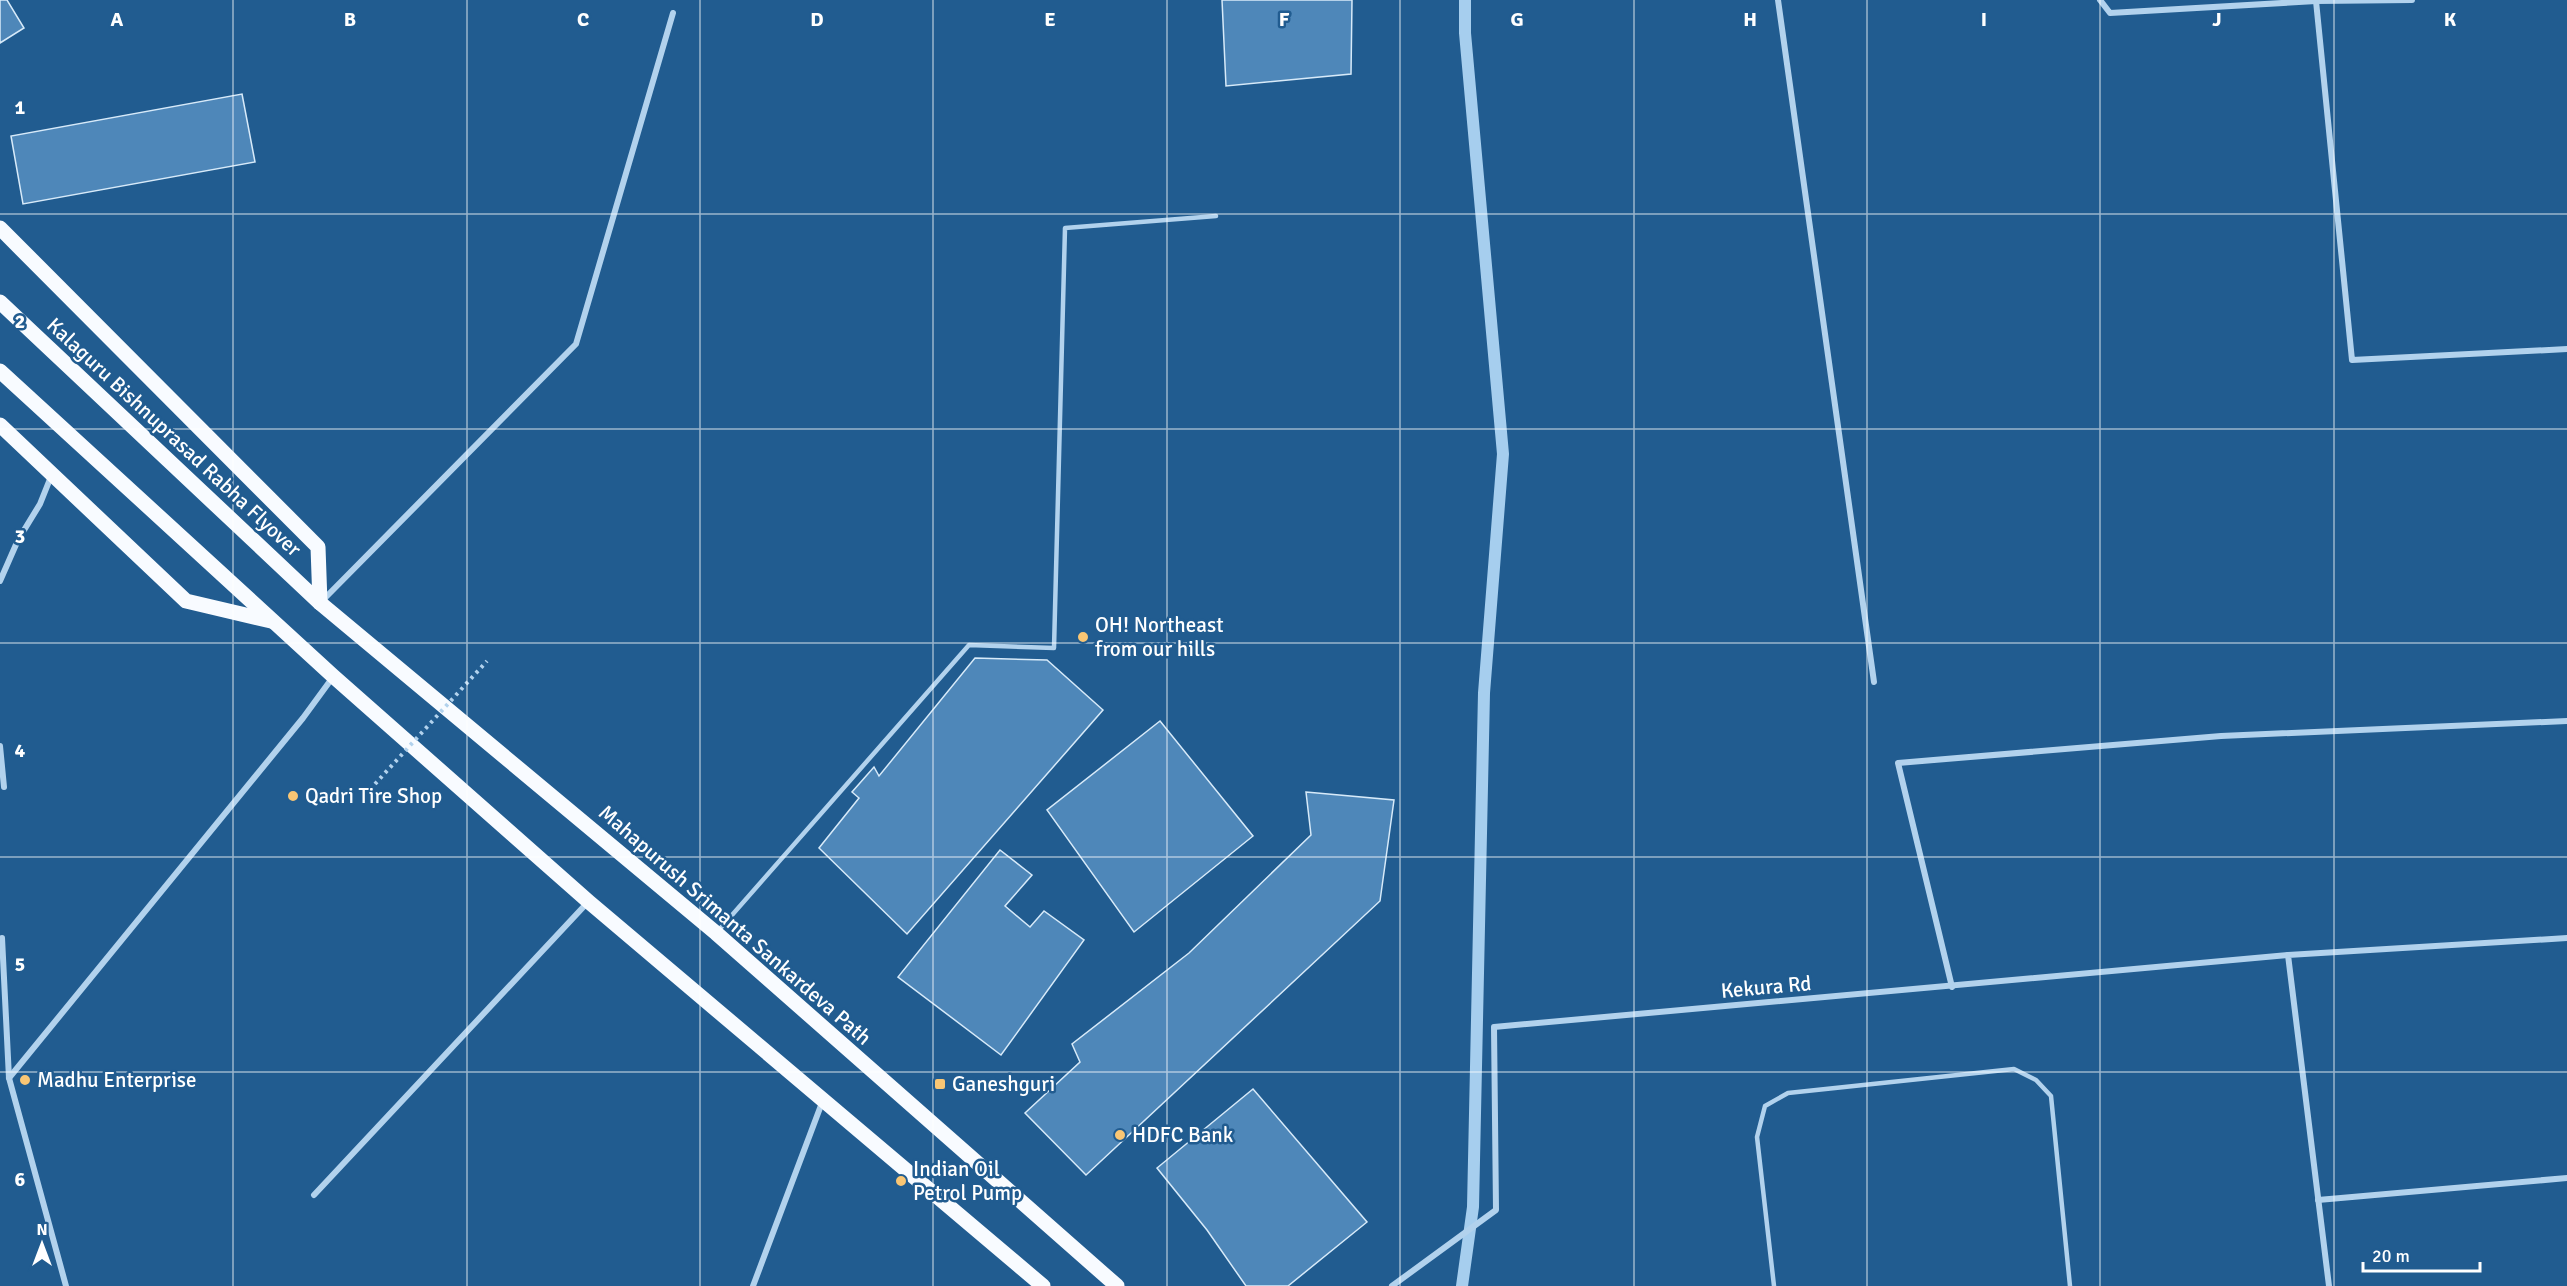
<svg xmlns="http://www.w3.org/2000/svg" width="2567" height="1286" font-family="Signika,sans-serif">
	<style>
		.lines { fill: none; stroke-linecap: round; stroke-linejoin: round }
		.stream { stroke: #a6ceee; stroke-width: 12 }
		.building { fill: #4e87b9; stroke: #d7eaf9; stroke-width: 1.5 }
		.service { stroke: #b2d2ed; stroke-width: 4.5 }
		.minor { stroke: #b2d2ed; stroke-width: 6 }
		.primary { stroke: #f8fbff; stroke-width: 15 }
		.path-bridge { stroke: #b2d2ed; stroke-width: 4; stroke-dasharray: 3 4.5; stroke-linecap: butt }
		.grid { fill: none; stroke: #fff; stroke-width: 1.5; stroke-opacity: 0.55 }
		.poi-dot { fill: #f9c674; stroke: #215c90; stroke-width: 2 }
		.labels { text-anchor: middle; stroke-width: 5; stroke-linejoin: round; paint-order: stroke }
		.street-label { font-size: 21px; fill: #fff; stroke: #215c90 }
		.poi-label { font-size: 21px; fill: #fff; stroke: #215c90; text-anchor: start }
		.grid-label { font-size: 20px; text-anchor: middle; font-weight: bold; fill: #fff; stroke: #215c90; stroke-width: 5; stroke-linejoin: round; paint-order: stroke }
	</style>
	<rect width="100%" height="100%" fill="#215c90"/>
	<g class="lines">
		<path class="stream" d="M 1462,1286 L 1473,1207 L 1484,693 L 1503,454 L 1465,33 L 1465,0"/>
	</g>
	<g class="building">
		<path d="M 0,0 L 7,0 L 24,28 L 0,43 Z"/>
		<path d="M 1222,0 L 1352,0 L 1351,74 L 1226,86 Z"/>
		<path d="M 242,94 L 255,162 L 23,204 L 11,136 Z"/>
		<path d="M 975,658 L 1047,660 L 1103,710 L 907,934 L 819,848 L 859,798 L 852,792 L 874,767 L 879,776 Z"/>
		<path d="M 1160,721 L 1253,836 L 1134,932 L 1047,810 Z"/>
		<path d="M 1306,792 L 1394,800 L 1380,901 L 1086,1175 L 1025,1113 L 1080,1062 L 1072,1044 L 1189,953 L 1311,835 Z"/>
		<path d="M 1000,850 L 1032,875 L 1005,906 L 1030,927 L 1044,911 L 1084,940 L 1001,1055 L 898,977 Z"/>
		<path d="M 1253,1089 L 1367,1222 L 1288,1286 L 1246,1286 L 1207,1230 L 1157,1168 Z"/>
	</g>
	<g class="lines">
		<g class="service">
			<path d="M 718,931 L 969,645 L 1054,648 L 1065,228 L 1216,216"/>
			<path d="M 1774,1286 L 1757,1137 L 1765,1106 L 1788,1093 L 2014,1069 L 2036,1080 L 2051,1096 L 2070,1286"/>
		</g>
		<g class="minor">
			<path d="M 1778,0 L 1874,682"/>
			<path d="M 2100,0 L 2110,13 L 2316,1 L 2412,0"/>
			<path d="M 2316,1 L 2352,360 L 2567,349"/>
			<path d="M 0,581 L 18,540 L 40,504 L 52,474"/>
			<path d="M 323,600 L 576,344 L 673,13"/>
			<path d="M 0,746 L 4,787"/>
			<path d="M 2,938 L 9,1078 L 66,1286"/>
			<path d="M 1952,987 L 1898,763 L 2221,736 L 2567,721"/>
			<path d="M 9,1078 L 303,718 L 333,677"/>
			<path d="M 314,1195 L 588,902"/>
			<path d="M 2318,1200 L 2567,1178"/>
			<path d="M 753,1286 L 823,1100"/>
			<path d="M 1392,1286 L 1496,1210 L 1494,1027 L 2288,955"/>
			<path d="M 2329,1286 L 2288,955 L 2567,938"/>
		</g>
		<g class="primary">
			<path d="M 0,228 L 318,547 L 320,603"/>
			<path d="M 0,302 L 320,603 L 716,933 L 1117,1286"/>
			<path d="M 0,371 L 333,676 L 589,902 L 1043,1286"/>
			<path d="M 0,425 L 186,601 L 271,621"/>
		</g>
		<path class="path-bridge" d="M 375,784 L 487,661"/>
	</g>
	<path class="grid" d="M 233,0 L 233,1286M 467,0 L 467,1286M 700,0 L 700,1286M 933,0 L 933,1286M 1167,0 L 1167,1286M 1400,0 L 1400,1286M 1634,0 L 1634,1286M 1867,0 L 1867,1286M 2100,0 L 2100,1286M 2334,0 L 2334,1286M 0,214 L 2567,214M 0,429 L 2567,429M 0,643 L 2567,643M 0,857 L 2567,857M 0,1072 L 2567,1072"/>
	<g class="poi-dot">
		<circle cx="1083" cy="637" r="6"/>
		<circle cx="293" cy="796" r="6"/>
		<circle cx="25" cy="1080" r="6"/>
		<rect x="934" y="1078" width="12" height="12" rx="3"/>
		<circle cx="1120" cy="1135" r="6"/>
		<circle cx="901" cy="1181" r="6"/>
	</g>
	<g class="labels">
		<g class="street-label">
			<text transform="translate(174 437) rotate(43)" y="7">Kalaguru Bishnuprasad Rabha Flyover</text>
			<text transform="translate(735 925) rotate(41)" y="7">Mahapurush Srimanta Sankardeva Path</text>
			<text transform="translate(1766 987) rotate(-5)" y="7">Kekura Rd</text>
		</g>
		<g class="poi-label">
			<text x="1095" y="632">OH! Northeast<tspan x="1095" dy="24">from our hills</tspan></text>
			<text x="305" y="803">Qadri Tire Shop</text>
			<text x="37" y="1087">Madhu Enterprise</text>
			<text x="952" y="1091">Ganeshguri</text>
			<text x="1132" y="1142">HDFC Bank</text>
			<text x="913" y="1176">Indian Oil<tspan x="913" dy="24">Petrol Pump</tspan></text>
		</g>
	</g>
	<g class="grid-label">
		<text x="117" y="26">A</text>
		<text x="350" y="26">B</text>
		<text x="583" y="26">C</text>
		<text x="817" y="26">D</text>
		<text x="1050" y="26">E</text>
		<text x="1284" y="26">F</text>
		<text x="1517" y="26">G</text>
		<text x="1750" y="26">H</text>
		<text x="1984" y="26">I</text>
		<text x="2217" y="26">J</text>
		<text x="2450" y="26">K</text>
		<text x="20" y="114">1</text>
		<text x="20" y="328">2</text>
		<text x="20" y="543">3</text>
		<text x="20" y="757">4</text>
		<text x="20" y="971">5</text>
		<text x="20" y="1186">6</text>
	</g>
	<g transform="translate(42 1244)" stroke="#215c90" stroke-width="4.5" paint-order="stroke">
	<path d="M0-4.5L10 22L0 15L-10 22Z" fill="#ffffff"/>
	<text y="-9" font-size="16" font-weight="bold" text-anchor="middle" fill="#ffffff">N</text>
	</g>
	<path d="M2363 1262v9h117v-9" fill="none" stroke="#ffffff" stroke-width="3"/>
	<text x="2372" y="1262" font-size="18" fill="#ffffff" stroke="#215c90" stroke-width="4.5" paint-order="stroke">20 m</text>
</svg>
